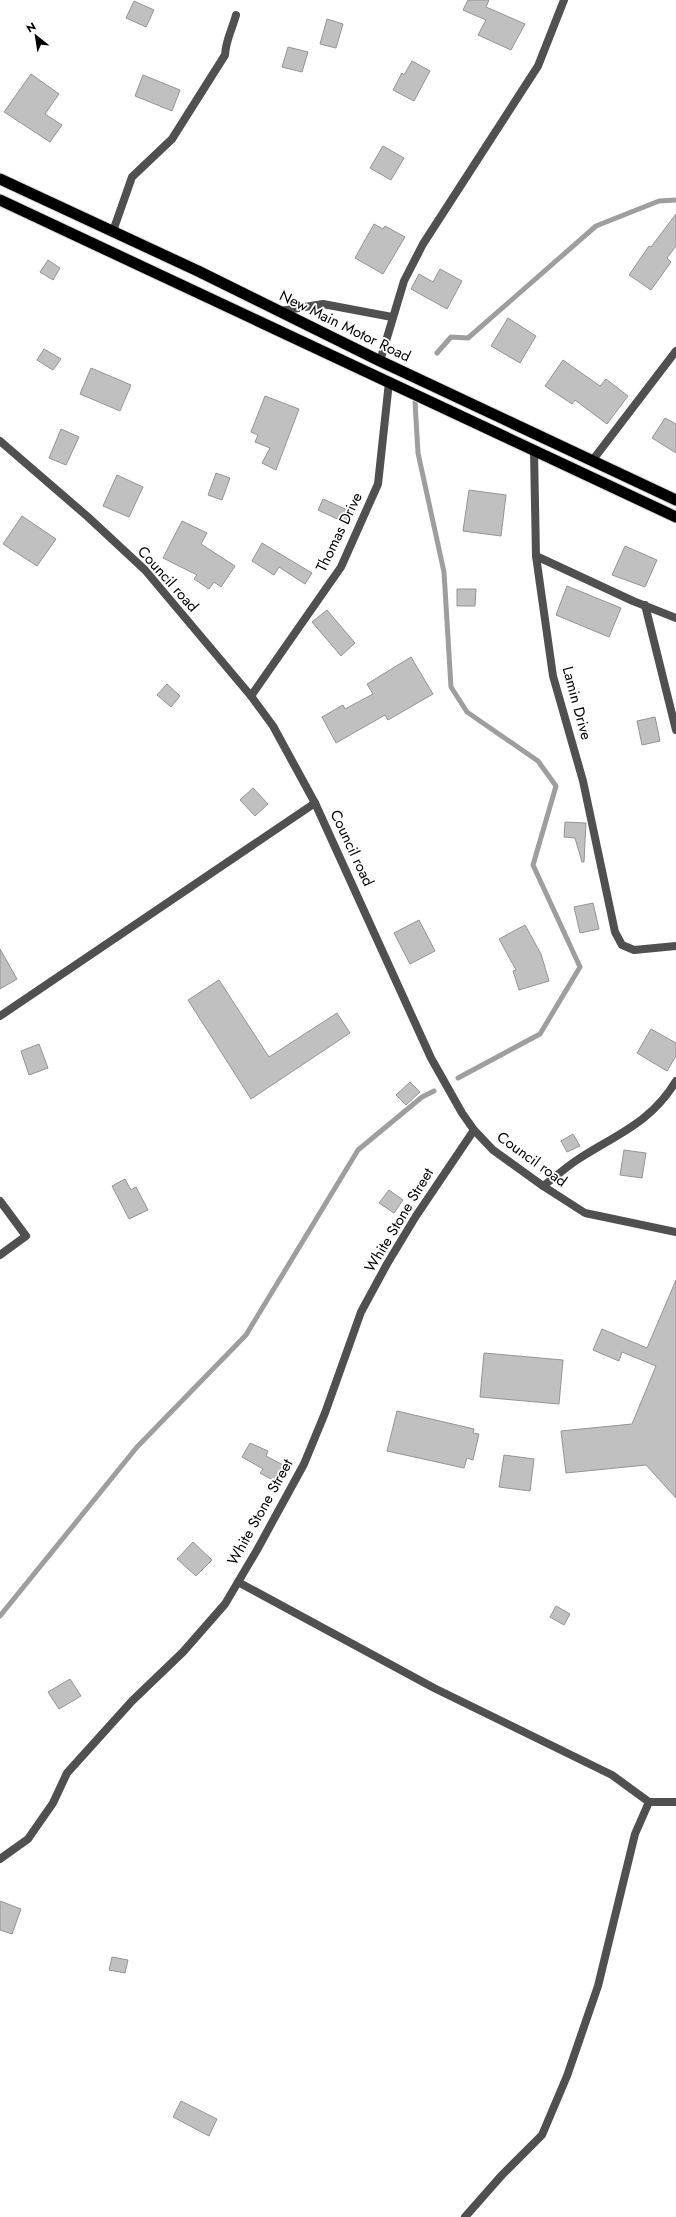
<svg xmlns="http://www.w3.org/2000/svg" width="676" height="2217" font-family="Jost,sans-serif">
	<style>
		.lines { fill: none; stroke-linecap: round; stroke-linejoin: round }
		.stream { stroke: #9e9e9e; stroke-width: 5 }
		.building { fill: #c0c0c0; stroke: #949494 }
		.trunk-casing { stroke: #dbdbdb; stroke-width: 13 }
		.minor { stroke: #505050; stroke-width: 8 }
		.trunk { stroke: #000; stroke-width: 11 }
		.labels { text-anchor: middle; stroke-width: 3.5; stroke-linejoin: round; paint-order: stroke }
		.street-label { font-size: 15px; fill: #000; stroke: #fff }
	</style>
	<rect width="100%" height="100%" fill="#fff"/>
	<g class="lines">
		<g class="stream">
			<path d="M 437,353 L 451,337 L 468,338 L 596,226 L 659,201 L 676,200"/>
			<path d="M 415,402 L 418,453 L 444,572 L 451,687 L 467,712 L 538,761 L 556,786 L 533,865 L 580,967 L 540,1034 L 458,1078"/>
			<path d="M 0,1616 L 137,1447 L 246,1335 L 358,1150 L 422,1097 L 434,1091"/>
		</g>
	</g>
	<g class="building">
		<path d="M 468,0 L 489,0 L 486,7 L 525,24 L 511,50 L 478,35 L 486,20 L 463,10 Z"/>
		<path d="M 134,1 L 154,10 L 146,27 L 126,18 Z"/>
		<path d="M 327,19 L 343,24 L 336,48 L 320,44 Z"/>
		<path d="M 288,47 L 308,52 L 302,72 L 282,67 Z"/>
		<path d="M 412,61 L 430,71 L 414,101 L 393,90 L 402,73 L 404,75 Z"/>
		<path d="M 31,74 L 59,94 L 45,114 L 62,125 L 50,142 L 4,112 Z"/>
		<path d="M 143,75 L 180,90 L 172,111 L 135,96 Z"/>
		<path d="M 383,146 L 404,158 L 391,180 L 370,168 Z"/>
		<path d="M 676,214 L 676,246 L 667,258 L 671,262 L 651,290 L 629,275 L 649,246 L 651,247 Z"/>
		<path d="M 374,224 L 383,229 L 385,226 L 405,237 L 383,274 L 355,258 Z"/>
		<path d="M 48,260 L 60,268 L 53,280 L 40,272 Z"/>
		<path d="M 440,269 L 462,281 L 447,309 L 411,289 L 419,274 L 433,282 Z"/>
		<path d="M 508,318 L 536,336 L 520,363 L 491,346 Z"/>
		<path d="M 44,349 L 61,359 L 53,370 L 37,360 Z"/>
		<path d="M 563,360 L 600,386 L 606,379 L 628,396 L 607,424 L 575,400 L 572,404 L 545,386 Z"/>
		<path d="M 91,368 L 131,385 L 120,411 L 80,394 Z"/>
		<path d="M 265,396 L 299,409 L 276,470 L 262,463 L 270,448 L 255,442 L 258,435 L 251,432 Z"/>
		<path d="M 665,418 L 676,424 L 676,453 L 652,438 Z"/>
		<path d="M 61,429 L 79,437 L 66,465 L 49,458 Z"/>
		<path d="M 216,473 L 230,478 L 222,500 L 208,495 Z"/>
		<path d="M 117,475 L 143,487 L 129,517 L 103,506 Z"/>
		<path d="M 469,490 L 506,495 L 501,536 L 463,531 Z"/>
		<path d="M 323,499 L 354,513 L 348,524 L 318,510 Z"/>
		<path d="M 22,516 L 56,539 L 37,566 L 3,544 Z"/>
		<path d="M 182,521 L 207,533 L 201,544 L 235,566 L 221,587 L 214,582 L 209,589 L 194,579 L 197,575 L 163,558 Z"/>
		<path d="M 262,543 L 312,573 L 305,584 L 279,567 L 274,575 L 252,561 Z"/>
		<path d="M 625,546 L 657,560 L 645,587 L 612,575 Z"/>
		<path d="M 567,586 L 621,608 L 609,637 L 556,615 Z"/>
		<path d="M 457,589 L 476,589 L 475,606 L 457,606 Z"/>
		<path d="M 327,610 L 355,643 L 341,656 L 312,622 Z"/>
		<path d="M 411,657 L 433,694 L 388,720 L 385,715 L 336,743 L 322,717 L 343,705 L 345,709 L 373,694 L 367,684 Z"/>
		<path d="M 167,684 L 180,696 L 171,707 L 157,695 Z"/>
		<path d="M 655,717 L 660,741 L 642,745 L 637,721 Z"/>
		<path d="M 253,788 L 268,804 L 255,816 L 240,800 Z"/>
		<path d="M 565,822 L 586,823 L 584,862 L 582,862 L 575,838 L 564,837 Z"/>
		<path d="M 593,903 L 599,929 L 580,933 L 574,907 Z"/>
		<path d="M 419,920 L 435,951 L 410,964 L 394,933 Z"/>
		<path d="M 525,925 L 541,954 L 549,981 L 519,990 L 513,971 L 516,970 L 499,939 Z"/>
		<path d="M 0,949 L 17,979 L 0,989 Z"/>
		<path d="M 219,980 L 269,1057 L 337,1013 L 350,1033 L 251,1099 L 188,1000 Z"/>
		<path d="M 651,1029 L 676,1043 L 676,1056 L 667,1071 L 637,1053 Z"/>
		<path d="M 39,1044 L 48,1068 L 29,1075 L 21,1051 Z"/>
		<path d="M 410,1082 L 420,1092 L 406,1105 L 396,1095 Z"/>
		<path d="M 573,1134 L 580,1146 L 567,1152 L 561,1141 Z"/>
		<path d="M 624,1150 L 646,1153 L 642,1178 L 620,1175 Z"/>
		<path d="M 125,1179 L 131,1190 L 136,1187 L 148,1210 L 129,1219 L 112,1186 Z"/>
		<path d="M 389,1190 L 403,1200 L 394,1213 L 379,1203 Z"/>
		<path d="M 676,1280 L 676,1498 L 646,1465 L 566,1473 L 561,1431 L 632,1424 L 656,1366 L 622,1352 L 619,1361 L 593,1350 L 602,1329 L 647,1348 Z"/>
		<path d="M 484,1353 L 563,1360 L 559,1404 L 480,1397 Z"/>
		<path d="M 397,1411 L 474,1429 L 473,1433 L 479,1434 L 473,1460 L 467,1458 L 464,1468 L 387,1451 Z"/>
		<path d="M 250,1443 L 268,1451 L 266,1456 L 289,1468 L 280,1484 L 260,1473 L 263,1469 L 242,1457 Z"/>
		<path d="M 504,1455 L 534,1459 L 530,1491 L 499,1487 Z"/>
		<path d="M 193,1542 L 212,1560 L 196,1576 L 177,1559 Z"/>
		<path d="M 556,1606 L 570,1614 L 564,1625 L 550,1617 Z"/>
		<path d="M 70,1679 L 81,1696 L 59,1709 L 48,1692 Z"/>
		<path d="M 0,1901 L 21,1909 L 12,1934 L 0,1930 Z"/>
		<path d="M 112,1957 L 128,1960 L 125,1973 L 109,1970 Z"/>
		<path d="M 181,2101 L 217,2119 L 209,2136 L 173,2117 Z"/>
	</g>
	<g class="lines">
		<g class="trunk-casing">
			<g id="trunk">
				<path d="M 0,179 L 198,271 L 380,361 L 676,500"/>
				<path d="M 0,200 L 676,517"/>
			</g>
		</g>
		<g class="minor">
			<path d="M 113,231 L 132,177 L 172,139 L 225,55 C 226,39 232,30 236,15"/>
			<path d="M 280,311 L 323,304 L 392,317"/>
			<path d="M 380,361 L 404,281 L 423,244 L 538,66 L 564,0"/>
			<path d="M 0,441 L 88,517 L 145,570 L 251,696 L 273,726 L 315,803 L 431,1058 L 462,1113 L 474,1130 L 493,1150 L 543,1186 L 585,1213 L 676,1232"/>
			<path d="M 534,451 L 536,556 L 553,676 L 583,781 L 615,932 L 622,945 L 634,950 L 676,946"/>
			<path d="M 592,461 L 676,351"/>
			<path d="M 536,556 L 633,601 L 676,618"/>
			<path d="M 645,605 L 676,730"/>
			<path d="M 251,696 L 341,567 L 378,484 L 389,382"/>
			<path d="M 0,1016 L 315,803"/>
			<path d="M 543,1186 C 554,1178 565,1168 577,1160 C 615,1135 651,1123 676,1081"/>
			<path d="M 0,1201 L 26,1236 L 0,1255"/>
			<path d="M 238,1582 L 434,1688 L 612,1775 L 649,1802 L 676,1802"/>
			<path d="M 0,1859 L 28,1839 L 53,1803 L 67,1773 L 132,1701 L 183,1652 L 225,1604 L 257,1550 L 304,1464 L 325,1413 L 361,1312 L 387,1264 L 416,1216 L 474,1130"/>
			<path d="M 465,2217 L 502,2175 L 542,2135 L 567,2076 L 598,1986 L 635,1834 L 649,1802"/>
		</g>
		<use href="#trunk" class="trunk"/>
	</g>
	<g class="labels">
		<g class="street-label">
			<text transform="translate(345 326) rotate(26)" y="5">New Main Motor Road</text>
			<text transform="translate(339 532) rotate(-64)" y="5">Thomas Drive</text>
			<text transform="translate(168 579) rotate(48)" y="5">Council road</text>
			<text transform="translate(577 703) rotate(75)" y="5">Lamin Drive</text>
			<text transform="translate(352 848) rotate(65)" y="5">Council road</text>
			<text transform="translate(532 1159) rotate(36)" y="5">Council road</text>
			<text transform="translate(399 1220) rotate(-59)" y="5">White Stone Street</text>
			<text transform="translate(260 1512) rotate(-61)" y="5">White Stone Street</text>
		</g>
	</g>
	<g transform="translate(36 36) rotate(330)" stroke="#ffffff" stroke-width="3" paint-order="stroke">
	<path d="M0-3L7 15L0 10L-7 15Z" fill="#000000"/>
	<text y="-6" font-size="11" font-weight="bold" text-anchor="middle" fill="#000000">N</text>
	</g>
</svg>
